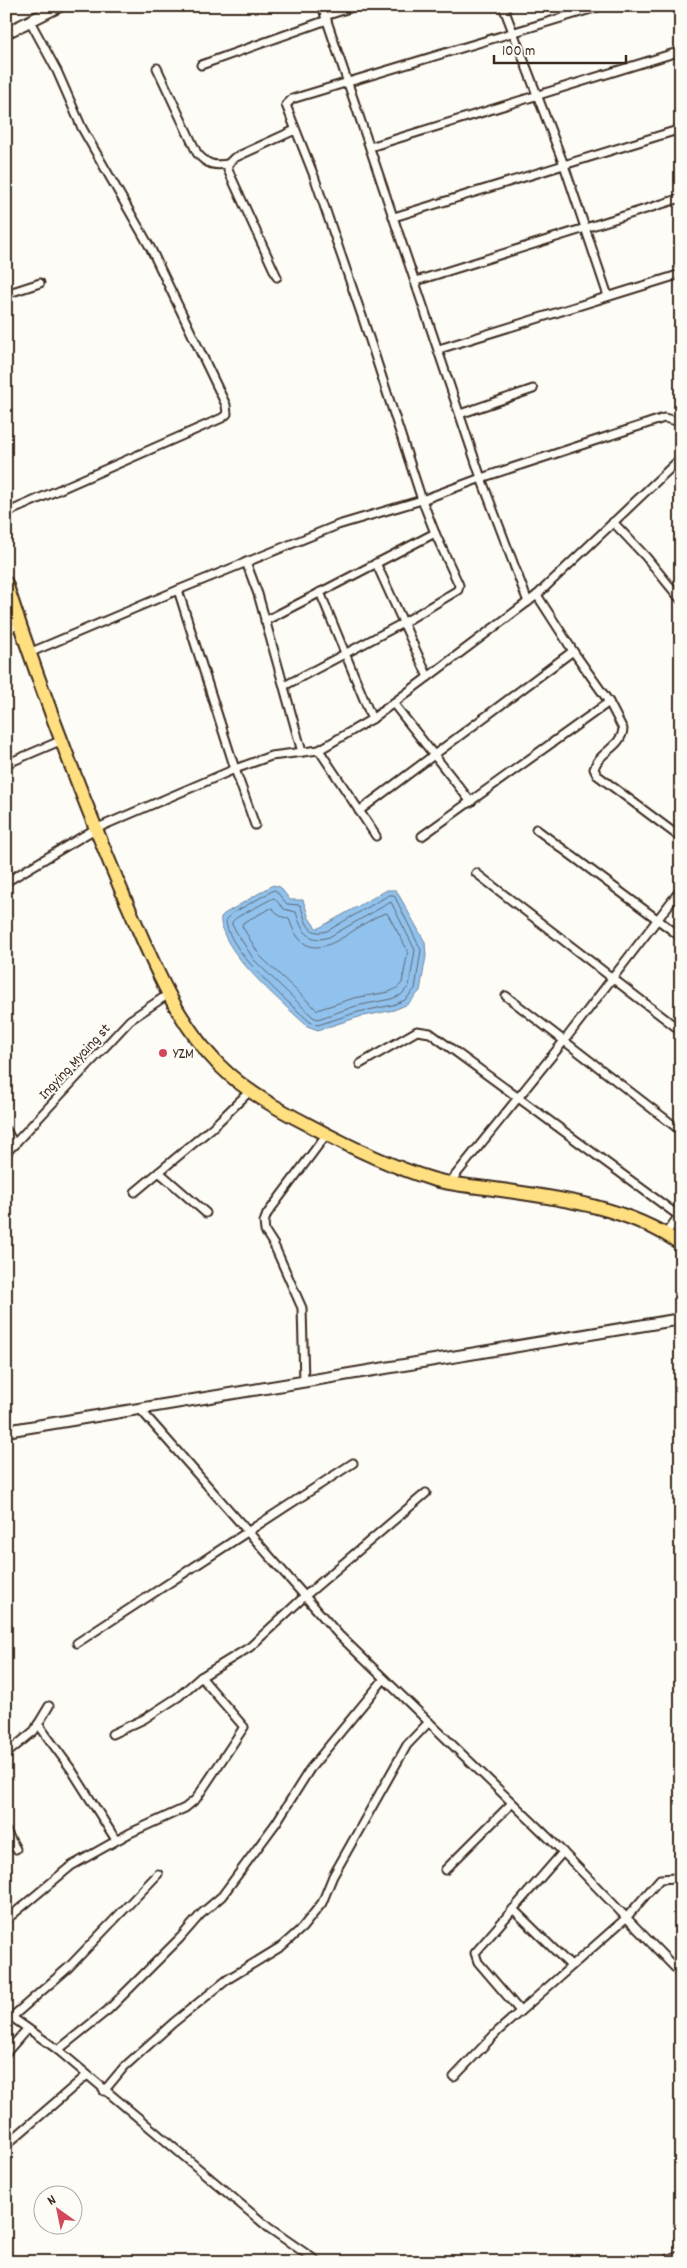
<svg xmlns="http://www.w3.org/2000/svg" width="687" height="2268" font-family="Dekko,sans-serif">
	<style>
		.water { fill: #91c2ed; stroke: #6f859a }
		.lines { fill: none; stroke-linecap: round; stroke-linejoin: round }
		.shore { stroke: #5d6771; stroke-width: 1 }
		.minor-casing { stroke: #3b2a1e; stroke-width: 11 }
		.secondary-casing { stroke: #3b2a1e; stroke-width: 14 }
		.trunk-casing { stroke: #3b2a1e; stroke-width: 16 }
		.minor { stroke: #fdfcf7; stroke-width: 7 }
		.secondary { stroke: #fdfcf7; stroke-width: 10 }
		.trunk { stroke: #ffdf80; stroke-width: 12 }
		.poi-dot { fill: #d1495b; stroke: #fdfcf7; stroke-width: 2 }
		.labels { text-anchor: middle; stroke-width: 4; stroke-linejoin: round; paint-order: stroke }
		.poi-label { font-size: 15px; fill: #3b2a1e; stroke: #fdfcf7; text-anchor: start }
		.street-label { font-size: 15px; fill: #3b2a1e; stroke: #fdfcf7 }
	</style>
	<rect width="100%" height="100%" fill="#fdfcf7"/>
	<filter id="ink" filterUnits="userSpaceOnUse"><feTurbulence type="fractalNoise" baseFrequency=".02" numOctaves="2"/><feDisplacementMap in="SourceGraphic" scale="10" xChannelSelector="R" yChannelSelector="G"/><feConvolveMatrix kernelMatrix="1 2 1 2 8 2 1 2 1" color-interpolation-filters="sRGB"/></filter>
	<g filter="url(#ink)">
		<path class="water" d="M 273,885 L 280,887 L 290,900 L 303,900 L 309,918 L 316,928 L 319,928 L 387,890 L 396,890 L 425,942 L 426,956 L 420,991 L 408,1004 L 394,1010 L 359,1017 L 318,1030 L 307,1026 C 285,1005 217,949 221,917 L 224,914 Z"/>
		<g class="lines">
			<g class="shore">
				<path d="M 275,890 L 287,904 L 300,905 C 306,919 306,937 327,931 L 389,895 L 394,895 L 421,950 L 415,989 L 405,1000 L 393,1005 L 358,1012 L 318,1025 L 310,1022 C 289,1003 224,947 226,919 L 233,913 Z"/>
				<path d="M 274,898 L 284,909 L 296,912 C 301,930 309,944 329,937 L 391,902 L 415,950 L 409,986 L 401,995 L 391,999 L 356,1006 L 318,1019 L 313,1017 L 254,960 L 232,925 L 232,922 L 236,918 Z"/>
				<path d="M 272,908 L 280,916 L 289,919 C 310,982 355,920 387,913 L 408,951 L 402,983 L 397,988 L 389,992 L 354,998 L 317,1010 L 260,956 L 242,926 L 243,923 Z"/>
			</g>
			<g class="minor-casing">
				<g id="minor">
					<path d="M 322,6 L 481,478 L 528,602"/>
					<path d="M 503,6 L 564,165 L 608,296"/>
					<path d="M 325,16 L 356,6"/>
					<path d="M 201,65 L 327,20"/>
					<path d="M 157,68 L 197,153 C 207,165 214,166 228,164"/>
					<path d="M 370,147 L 681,51"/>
					<path d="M 394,217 L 681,129"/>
					<path d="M 277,277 L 228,170 L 228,164 L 234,158 L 295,130"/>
					<path d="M 416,281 L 681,198"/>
					<path d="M 6,294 L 40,283"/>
					<path d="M 439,349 L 681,274"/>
					<path d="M 460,414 L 533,389"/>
					<path d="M 6,513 L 222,418 L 227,414 L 226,405 L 151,249 L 82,128 L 57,71 L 30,21"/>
					<path d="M 613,522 L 646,557 L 681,600"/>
					<path d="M 246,562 L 258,594 L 302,752"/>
					<path d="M 376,563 L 428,677"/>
					<path d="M 178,590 L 338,525 L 422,500 L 481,478 L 664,418 L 681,422"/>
					<path d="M 320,592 L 372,719"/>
					<path d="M 537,595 L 573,651 L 609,702 L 623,729 C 622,747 598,752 594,769 L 597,775 L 681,838"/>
					<path d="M 265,621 L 435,533 L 422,500 L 363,319 L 314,176 L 286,105 L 292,99 L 601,6"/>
					<path d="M 6,629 L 20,625"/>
					<path d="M 29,653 L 178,590 L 235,769 L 255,825"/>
					<path d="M 284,686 L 403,623 L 458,590 L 459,585 L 435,533"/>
					<path d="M 393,703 L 471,802"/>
					<path d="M 319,750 L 376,836"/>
					<path d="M 6,764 L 60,741"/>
					<path d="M 359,811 L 573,651"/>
					<path d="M 536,829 L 681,937"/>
					<path d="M 422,836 L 609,702"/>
					<path d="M 476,873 L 681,1031"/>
					<path d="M 6,882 L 95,829 L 235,769 L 271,756 L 319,750 L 372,719 L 537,595 L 681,458"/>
					<path d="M 506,996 L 681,1131"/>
					<path d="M 360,1064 L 417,1031 L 430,1033 L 679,1216 L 666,1233"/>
					<path d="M 6,1130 L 15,1145"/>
					<path d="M 6,1153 L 130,1020 L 167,995"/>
					<path d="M 159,1172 L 206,1213"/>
					<path d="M 450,1182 L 564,1041 L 681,889"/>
					<path d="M 135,1192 L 213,1127 L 250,1091"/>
					<path d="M 304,1382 L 302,1308 L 274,1245 L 265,1231 L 264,1222 L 267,1214 L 326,1135"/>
					<path d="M 140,1409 L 339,1635 L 558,1847 L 681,1974"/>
					<path d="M 77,1643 L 353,1463"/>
					<path d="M 38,1724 L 71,1769 L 116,1840"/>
					<path d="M 112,1734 L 144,1719 L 178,1697 L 201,1677 L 250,1647 L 305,1596 L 426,1493"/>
					<path d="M 6,1754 L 34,1731 L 49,1706"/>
					<path d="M 6,1831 L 16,1849"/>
					<path d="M 445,1870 L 512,1803"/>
					<path d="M 513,1909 L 571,1966"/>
					<path d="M 6,1920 L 71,1866 L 130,1833 L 185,1808 L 196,1799 L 244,1727 L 201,1677"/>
					<path d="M 520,2011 L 478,1962 L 475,1953 L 563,1852"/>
					<path d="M 6,2013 L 58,2050 L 269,2228 L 318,2262"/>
					<path d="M 12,2017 L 69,1967 L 158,1874"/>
					<path d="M 58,2050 L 108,2010 L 180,1938 L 201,1914 L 222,1896 L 276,1823 L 310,1769 L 384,1679"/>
					<path d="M 6,2053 L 27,2029"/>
					<path d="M 454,2077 L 498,2031 L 626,1918 L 660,1879 L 675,1878 L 681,1883"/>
					<path d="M 104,2091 L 124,2067 L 173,2023 L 228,1979 L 282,1946 L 302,1928 L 322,1903 L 333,1876 L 407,1745 L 429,1722"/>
					<path d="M 6,2145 L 86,2076"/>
					<path d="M 662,2262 L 681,2254"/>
				</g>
			</g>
			<g class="secondary-casing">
				<g id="secondary">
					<path d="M 6,33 L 60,6"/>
					<path d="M 6,1431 L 681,1319"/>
				</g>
			</g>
			<g class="trunk-casing">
				<path id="trunk" d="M 6,583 C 41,691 81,795 125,899 C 151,957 173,1018 219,1065 C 245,1091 276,1108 309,1125 C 348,1146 389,1166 432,1179 C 452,1185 473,1186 494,1189 C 558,1198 626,1206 681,1244"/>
			</g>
			<use href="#minor" class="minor"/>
			<use href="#secondary" class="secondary"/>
			<use href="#trunk" class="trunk"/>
		</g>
	</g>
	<circle class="poi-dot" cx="163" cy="1053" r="5"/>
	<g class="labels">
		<g class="poi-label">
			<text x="173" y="1058">YZM</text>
		</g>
		<g class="street-label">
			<text transform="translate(74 1061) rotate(-47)" y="5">Ingying Myaing st</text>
		</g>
	</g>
	<rect width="687" height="2268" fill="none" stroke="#fdfcf7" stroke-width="25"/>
	<rect x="12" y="12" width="662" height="2243" fill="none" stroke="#3b2a1e" stroke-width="2" filter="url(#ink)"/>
	<g transform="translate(58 2210) rotate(327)"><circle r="24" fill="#fdfcf7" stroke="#afa8a0"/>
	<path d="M0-4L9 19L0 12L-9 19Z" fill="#d1495b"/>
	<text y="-8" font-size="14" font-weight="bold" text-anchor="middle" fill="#3b2a1e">N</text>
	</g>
	<path d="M494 55v8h132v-8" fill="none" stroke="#3b2a1e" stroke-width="2.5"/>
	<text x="502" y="55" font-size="15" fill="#3b2a1e" stroke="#fdfcf7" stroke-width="4" paint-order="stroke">100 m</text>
</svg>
